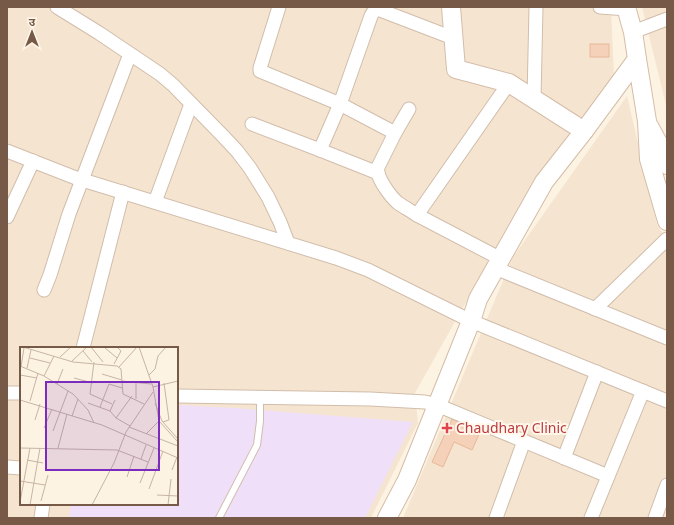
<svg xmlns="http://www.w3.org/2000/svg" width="674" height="525" font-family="'Noto Sans','Noto Sans Devanagari',sans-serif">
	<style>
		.residential { fill: #f5e5d0; fill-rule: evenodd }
		.education { fill: #f0dff9 }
		.building { fill: #f4d1b8; stroke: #e8b898 }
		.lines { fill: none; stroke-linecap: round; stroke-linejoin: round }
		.lane-casing { stroke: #d1bdab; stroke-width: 8 }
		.street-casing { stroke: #d1bdab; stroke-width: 15 }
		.secondary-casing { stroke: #d4bda8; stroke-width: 20 }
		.lane { stroke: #fff; stroke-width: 6 }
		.street { stroke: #fff; stroke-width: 13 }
		.secondary { stroke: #fff; stroke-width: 18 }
		.health-dot { fill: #e0444e; stroke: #fff7e9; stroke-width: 1.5 }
		.labels { text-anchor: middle; stroke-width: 4; stroke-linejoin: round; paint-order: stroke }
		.health-label { font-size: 14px; fill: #be3a42; stroke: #fff7e9; text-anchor: start }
		.inset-road { fill: none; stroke: #c7b5a4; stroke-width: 1 }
		.view { fill: #7b2cbf; fill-opacity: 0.15; stroke: #7b2cbf; stroke-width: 2 }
		.inset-edge { fill: none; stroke: #765947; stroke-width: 2 }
	</style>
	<rect width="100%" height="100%" fill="#fdf3e2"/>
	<g class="residential">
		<path d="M 7,7 L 611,7 L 614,76 L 520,206 L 415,393 L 418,423 L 371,518 L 7,518 ZM 21,348 L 177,348 L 177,504 L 21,504 Z"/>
		<path d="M 642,7 L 667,7 L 667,109 Z"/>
		<path d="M 627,96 L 657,224 L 667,240 L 667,518 L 403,518 L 513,257 Z"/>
	</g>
	<path class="education" d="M 177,405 L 235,408 L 413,422 L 365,518 L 69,518 L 71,504 L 177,504 Z"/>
	<g class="building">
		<rect x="590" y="44" width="19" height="13"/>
		<path d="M 452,419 L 480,432 L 472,450 L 454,442 L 443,467 L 432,462 Z"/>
	</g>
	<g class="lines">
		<g class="lane-casing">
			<path id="lane" d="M 219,518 L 257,445 L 260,421 L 260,397"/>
		</g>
		<g class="street-casing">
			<g id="street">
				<path d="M 57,7 L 99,33 L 160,74 L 173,85 L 222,135 L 237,151 L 250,168 L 268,197 L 280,222 L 288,243"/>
				<path d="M 279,7 L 260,68 L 260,71 L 340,104 L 395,133"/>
				<path d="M 600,7 L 627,9"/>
				<path d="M 633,32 L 667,19"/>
				<path d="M 534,99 L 536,7"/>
				<path d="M 409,109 L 395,133 L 378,167 C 378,169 377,171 378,173 C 380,182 391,197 398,203 C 404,207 411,211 417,215"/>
				<path d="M 252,124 L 320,150 L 378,173"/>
				<path d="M 320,150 L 340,104 L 371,16 C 373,11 375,10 380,10 L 453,38"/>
				<path d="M 7,151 L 76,178 L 336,258 L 368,270 L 471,321 L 667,401"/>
				<path d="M 155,202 L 191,104"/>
				<path d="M 7,217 L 33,161"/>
				<path d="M 501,259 L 417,215 L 509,83"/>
				<path d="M 495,268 L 667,338"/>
				<path d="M 44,290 L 50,275 L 69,214 L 130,54"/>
				<path d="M 595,309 L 667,239"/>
				<path d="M 83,348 L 123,192"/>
				<path d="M 7,393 L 21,393"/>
				<path d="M 177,396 L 370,399 L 425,402 L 437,405 L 608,476"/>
				<path d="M 564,458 L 597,372"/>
				<path d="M 7,467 L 21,468"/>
				<path d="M 41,518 L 43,504"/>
				<path d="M 496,518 L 524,441"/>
				<path d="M 591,518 L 643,391"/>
				<path d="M 655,518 L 667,485"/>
			</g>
		</g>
		<g class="secondary-casing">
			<g id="secondary">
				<path d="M 451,7 L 456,69 L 509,83 L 584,131"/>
				<path d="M 626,7 L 633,32 L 637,59 L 647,121 L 649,159 L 667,221"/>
				<path d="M 649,126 L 662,150 L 667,165"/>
				<path d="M 387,518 L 407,480 L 471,321 L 478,299 L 544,182 L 584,131 L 637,59"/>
			</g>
		</g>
		<use href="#lane" class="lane"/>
		<use href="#street" class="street"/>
		<use href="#secondary" class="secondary"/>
	</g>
	<path class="health-dot" d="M445 422h4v4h4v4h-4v4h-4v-4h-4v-4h4z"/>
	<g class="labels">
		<g class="health-label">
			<text x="456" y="433">Chaudhary Clinic</text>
		</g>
	</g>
	<g transform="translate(20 347)">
		<rect width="158" height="158" fill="#fdf3e2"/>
		<path class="inset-road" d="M 3,0 L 53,15 L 97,19 L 101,22 L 103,47 L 124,57M 71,0 L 83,15M 84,0 L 97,11M 119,0 L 133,40 L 139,74 L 158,95M 63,4 L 72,15M 40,10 L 51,0M 10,11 L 30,16M 52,14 L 67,0M 74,15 L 70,47 L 92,57M 94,17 L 101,4 L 97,0M 0,19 L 24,29 L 53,47 L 68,63 L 74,76M 1,20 L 4,1M 99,20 L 117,0M 7,21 L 11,3M 82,27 L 102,33M 0,28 L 17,31M 129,28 L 135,22 L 138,9 L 146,0M 24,29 L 34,9M 54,31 L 73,36M 102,34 L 131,37M 37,37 L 43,22M 133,40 L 158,34M 116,52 L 116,35M 0,53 L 82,78 L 158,111M 95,53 L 90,64 L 96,71M 10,54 L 18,26M 68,56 L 90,64M 135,56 L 142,74 L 158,92M 80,60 L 89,37 L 102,41M 52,69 L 58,52M 15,73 L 20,57M 143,75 L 149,73 L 144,36M 110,79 L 96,71 L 112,49M 109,80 L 158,99M 24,81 L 32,62M 33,84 L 48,44M 126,87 L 139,74M 0,101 L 97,103 L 128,115M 38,101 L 47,67M 121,112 L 126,98M 7,113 L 23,116M 152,123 L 157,110M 107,130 L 114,109M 0,134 L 25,138M 120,136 L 134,101M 129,142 L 143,104M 137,148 L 158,149M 21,154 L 28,128M 0,155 L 10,101M 10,158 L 20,101M 72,158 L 94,116 L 106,85 L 133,45M 148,158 L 151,132"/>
		<path class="view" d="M 26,35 L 139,35 L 139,123 L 26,123 Z"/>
		<rect width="158" height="158" class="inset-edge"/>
	</g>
	<rect width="674" height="525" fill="none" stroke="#765947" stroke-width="16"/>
	<g transform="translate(32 32)" stroke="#fff7e9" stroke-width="3" paint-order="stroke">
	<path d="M0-3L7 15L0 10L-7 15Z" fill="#765947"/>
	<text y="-6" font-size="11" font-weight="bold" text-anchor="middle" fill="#765947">उ</text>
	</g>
</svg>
